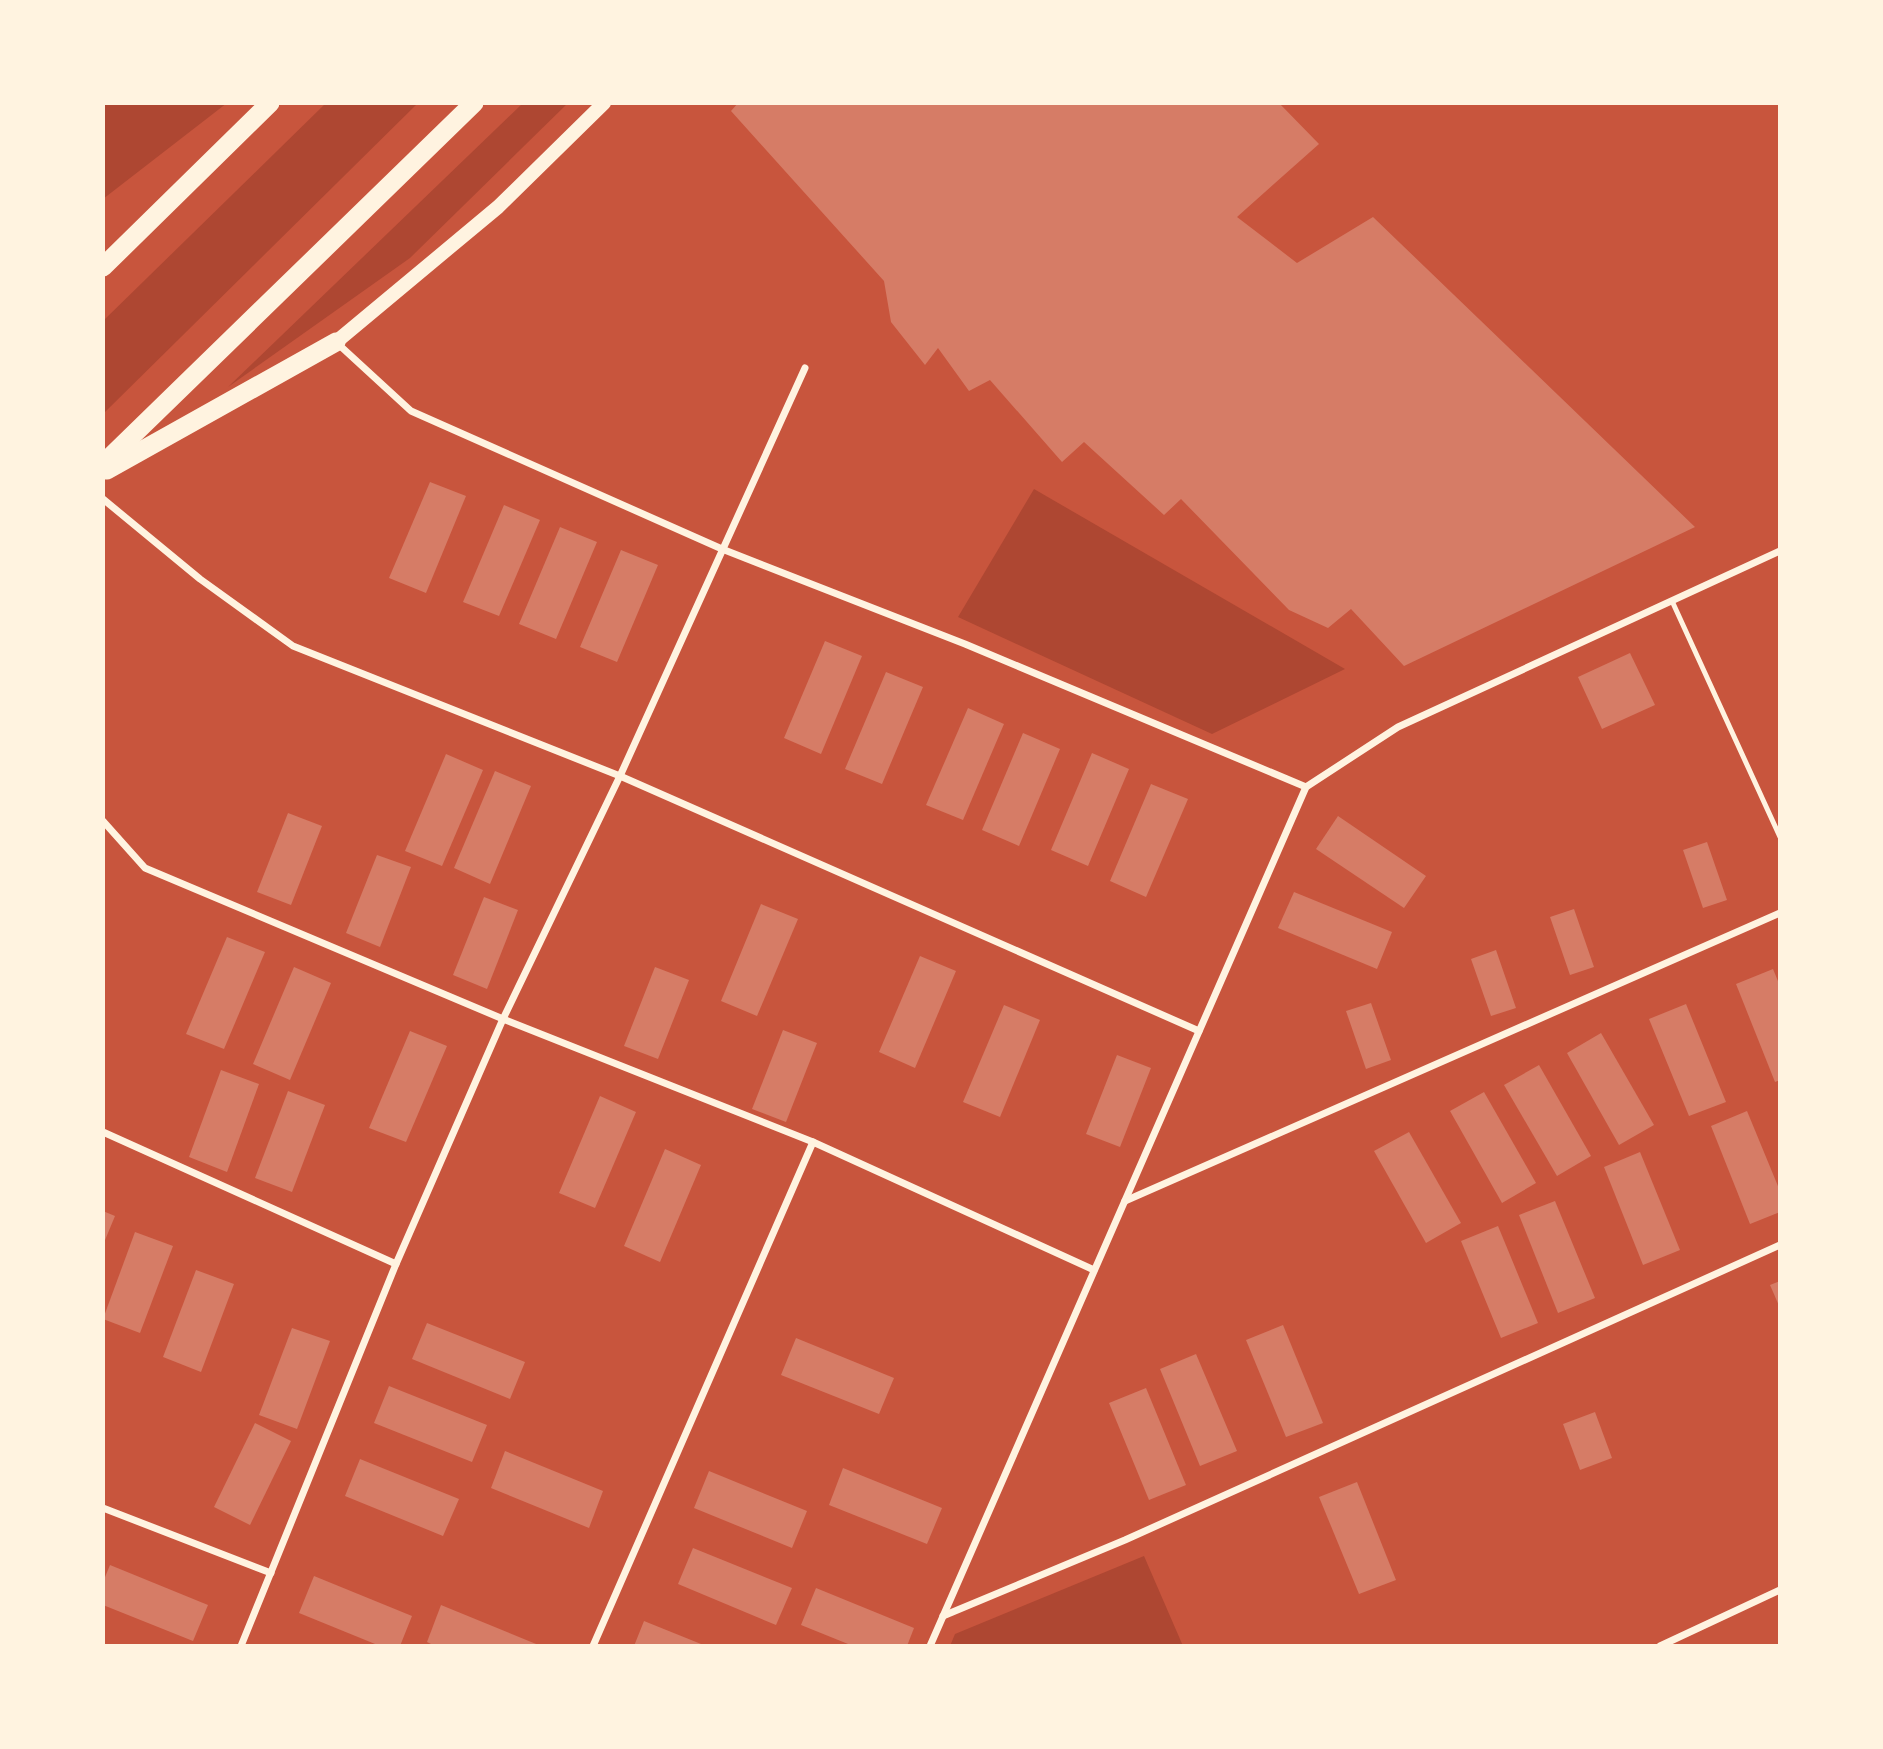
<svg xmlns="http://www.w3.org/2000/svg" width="1883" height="1749" font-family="'Alegreya Sans',sans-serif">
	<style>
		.green { fill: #ae4732 }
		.building { fill: #d67c66 }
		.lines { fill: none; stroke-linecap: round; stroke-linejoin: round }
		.service { stroke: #fff3e0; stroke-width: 5 }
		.minor { stroke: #fff3e0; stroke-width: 7 }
		.secondary { stroke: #fff3e0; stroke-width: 14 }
		.trunk { stroke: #fff3e0; stroke-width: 19 }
	</style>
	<rect width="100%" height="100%" fill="#c8553d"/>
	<g class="green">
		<path d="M 103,103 L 227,103 L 103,199 Z"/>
		<path d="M 326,103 L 418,103 L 103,414 L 103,321 Z"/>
		<path d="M 523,103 L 568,103 L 410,258 L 228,387 Z"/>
		<path d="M 1034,489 L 1345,669 L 1212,734 L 958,617 Z"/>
		<path d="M 1144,1556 L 1183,1646 L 950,1646 L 955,1634 Z"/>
	</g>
	<g class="building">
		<path d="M 738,103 L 1279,103 L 1319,144 L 1237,217 L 1297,263 L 1373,217 L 1695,527 L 1404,666 L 1351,609 L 1328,628 L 1289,610 L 1181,499 L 1164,515 L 1084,442 L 1062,462 L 990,380 L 969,391 L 938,348 L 925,365 L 891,322 L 884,281 L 731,111 Z"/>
		<path d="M 430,482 L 466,496 L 426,593 L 389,578 Z"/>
		<path d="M 504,505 L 540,520 L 499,616 L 463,602 Z"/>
		<path d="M 560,527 L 597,542 L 556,639 L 519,624 Z"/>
		<path d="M 621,550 L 658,565 L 617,662 L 580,647 Z"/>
		<path d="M 825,641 L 862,656 L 821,754 L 784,738 Z"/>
		<path d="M 1630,653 L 1655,705 L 1602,729 L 1578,677 Z"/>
		<path d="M 886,672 L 923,687 L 882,784 L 845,769 Z"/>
		<path d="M 968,708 L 1004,724 L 963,820 L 926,805 Z"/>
		<path d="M 1023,733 L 1060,749 L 1019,846 L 982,830 Z"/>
		<path d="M 1092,753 L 1129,769 L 1088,866 L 1051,850 Z"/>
		<path d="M 446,754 L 483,770 L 442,866 L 405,851 Z"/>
		<path d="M 495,771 L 531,786 L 490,884 L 454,868 Z"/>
		<path d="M 1151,784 L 1188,799 L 1146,897 L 1110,881 Z"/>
		<path d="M 288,813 L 322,826 L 291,905 L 257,892 Z"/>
		<path d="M 1338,816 L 1426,876 L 1404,908 L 1316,849 Z"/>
		<path d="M 1707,842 L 1727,900 L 1703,908 L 1683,850 Z"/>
		<path d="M 377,855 L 411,867 L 380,947 L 346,933 Z"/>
		<path d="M 1294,892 L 1392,932 L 1377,969 L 1278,928 Z"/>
		<path d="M 484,897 L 518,910 L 487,989 L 453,975 Z"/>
		<path d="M 761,904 L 798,919 L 757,1016 L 721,1001 Z"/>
		<path d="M 1574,909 L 1594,967 L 1570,975 L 1550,917 Z"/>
		<path d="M 227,937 L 265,952 L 224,1049 L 186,1034 Z"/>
		<path d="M 1496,950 L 1516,1008 L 1491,1016 L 1471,959 Z"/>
		<path d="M 920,956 L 956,971 L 915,1068 L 879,1052 Z"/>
		<path d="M 294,967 L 331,983 L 290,1080 L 253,1064 Z"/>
		<path d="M 655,967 L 689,980 L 658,1059 L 624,1046 Z"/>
		<path d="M 1773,969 L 1780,986 L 1780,1080 L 1775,1082 L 1736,984 Z"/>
		<path d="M 1371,1003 L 1391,1060 L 1366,1069 L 1346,1011 Z"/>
		<path d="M 1686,1004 L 1726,1102 L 1689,1116 L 1649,1019 Z"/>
		<path d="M 1004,1005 L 1040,1020 L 1000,1117 L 963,1102 Z"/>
		<path d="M 783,1030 L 817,1043 L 786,1122 L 752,1109 Z"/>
		<path d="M 410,1031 L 447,1046 L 406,1142 L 369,1128 Z"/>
		<path d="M 1601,1033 L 1654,1125 L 1619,1145 L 1567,1053 Z"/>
		<path d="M 1117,1055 L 1151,1068 L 1120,1147 L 1086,1134 Z"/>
		<path d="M 1539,1065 L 1591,1156 L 1557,1176 L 1504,1085 Z"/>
		<path d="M 221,1070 L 259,1084 L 227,1172 L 189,1157 Z"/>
		<path d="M 288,1091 L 325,1105 L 292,1192 L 255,1178 Z"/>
		<path d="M 1484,1092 L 1536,1183 L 1502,1203 L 1450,1111 Z"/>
		<path d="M 600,1096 L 636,1112 L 595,1208 L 559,1193 Z"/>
		<path d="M 1747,1111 L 1780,1191 L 1780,1212 L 1750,1224 L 1711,1126 Z"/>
		<path d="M 1409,1132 L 1461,1223 L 1426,1243 L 1374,1151 Z"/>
		<path d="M 665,1149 L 701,1165 L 660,1262 L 624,1246 Z"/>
		<path d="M 1640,1152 L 1680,1250 L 1643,1265 L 1604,1167 Z"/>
		<path d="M 1555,1201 L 1595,1298 L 1558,1313 L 1519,1215 Z"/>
		<path d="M 103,1211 L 115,1216 L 103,1245 Z"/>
		<path d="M 1498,1226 L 1538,1323 L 1501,1338 L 1461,1241 Z"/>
		<path d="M 135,1232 L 173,1246 L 140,1333 L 103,1319 Z"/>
		<path d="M 196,1270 L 234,1284 L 201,1372 L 163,1357 Z"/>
		<path d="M 1780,1281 L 1780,1308 L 1770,1285 Z"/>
		<path d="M 427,1323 L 525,1362 L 510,1399 L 412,1359 Z"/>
		<path d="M 1283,1325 L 1323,1423 L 1286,1437 L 1246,1340 Z"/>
		<path d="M 292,1328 L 330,1341 L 297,1429 L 259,1415 Z"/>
		<path d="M 796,1338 L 894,1378 L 879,1414 L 781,1375 Z"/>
		<path d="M 1196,1354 L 1237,1451 L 1200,1466 L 1160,1369 Z"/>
		<path d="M 389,1386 L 487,1425 L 472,1462 L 374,1423 Z"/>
		<path d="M 1146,1388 L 1186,1485 L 1149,1500 L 1109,1403 Z"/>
		<path d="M 1595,1412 L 1612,1458 L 1580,1470 L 1563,1424 Z"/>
		<path d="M 255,1423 L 291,1441 L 250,1525 L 214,1507 Z"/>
		<path d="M 505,1451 L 603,1491 L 589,1528 L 491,1488 Z"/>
		<path d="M 360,1459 L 459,1499 L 443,1536 L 345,1496 Z"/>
		<path d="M 843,1468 L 942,1508 L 927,1544 L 829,1505 Z"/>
		<path d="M 709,1471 L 807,1511 L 792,1548 L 694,1508 Z"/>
		<path d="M 1357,1482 L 1396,1580 L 1359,1594 L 1319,1497 Z"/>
		<path d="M 693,1548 L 792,1588 L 776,1625 L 678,1584 Z"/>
		<path d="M 110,1565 L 208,1605 L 193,1641 L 103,1605 L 103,1582 Z"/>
		<path d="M 314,1576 L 412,1616 L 400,1646 L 380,1646 L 299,1613 Z"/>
		<path d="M 816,1588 L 914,1628 L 907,1646 L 853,1646 L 801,1625 Z"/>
		<path d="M 441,1605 L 541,1646 L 435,1646 L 427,1642 Z"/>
		<path d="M 644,1621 L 706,1646 L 634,1646 Z"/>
	</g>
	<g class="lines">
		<path class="service" d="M 1672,601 L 1780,837"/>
		<g class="minor">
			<path d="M 337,343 L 411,411 L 722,549 L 965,644 L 1306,787"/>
			<path d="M 103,499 L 200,579 L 293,646 L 620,776 L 1199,1031"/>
			<path d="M 103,821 L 145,868 L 503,1019 L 813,1142 L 1094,1270"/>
			<path d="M 103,1132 L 396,1264"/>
			<path d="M 1125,1201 L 1780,913"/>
			<path d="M 103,1508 L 271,1573"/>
			<path d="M 943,1616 L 1125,1540 L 1780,1245"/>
			<path d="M 241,1646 L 396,1264 L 503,1019 L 620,776 L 805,368"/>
			<path d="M 593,1646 L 813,1142"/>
			<path d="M 930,1646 L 1306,787 L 1398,727 L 1780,551"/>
			<path d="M 1660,1646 L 1780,1590"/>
		</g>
		<path class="secondary" d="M 336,342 L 498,207 L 604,103"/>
		<g class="trunk">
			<path d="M 103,267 L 270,103"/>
			<path d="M 103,464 L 474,103"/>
			<path d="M 107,470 L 336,342"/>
		</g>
	</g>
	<rect width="1883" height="1749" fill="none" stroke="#fff3e0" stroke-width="210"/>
</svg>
